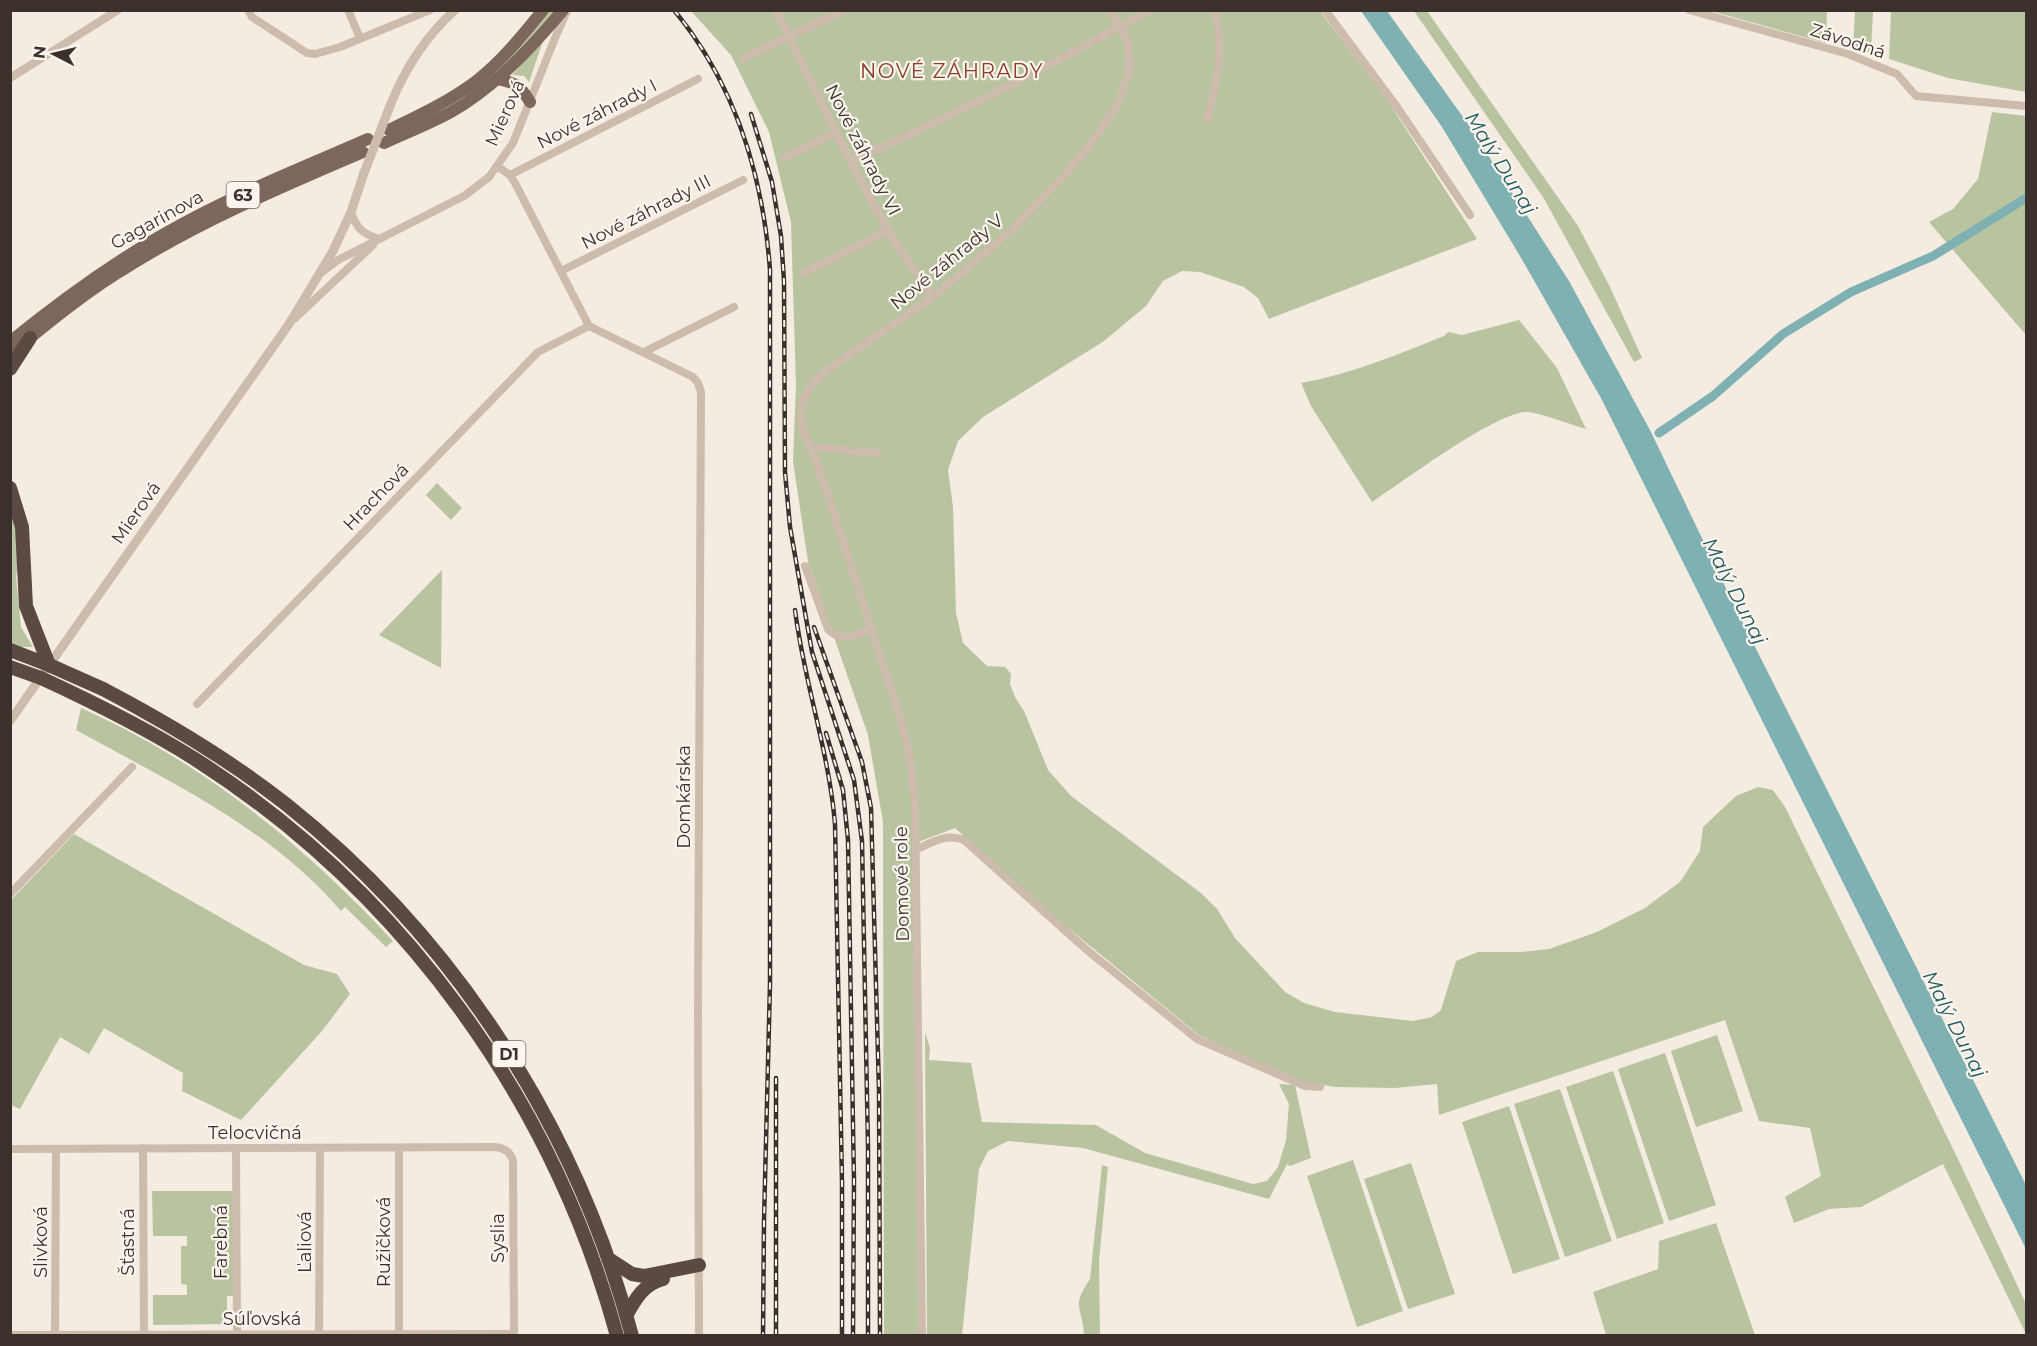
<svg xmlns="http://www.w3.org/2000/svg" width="2037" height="1346" font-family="Montserrat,sans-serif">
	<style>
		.green { fill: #b8c4a0 }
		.water { fill: #7fb0b2 }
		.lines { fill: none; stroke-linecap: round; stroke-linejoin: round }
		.canal { stroke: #7fb0b2; stroke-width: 9 }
		.minor { stroke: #cdbbac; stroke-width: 8 }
		.tertiary { stroke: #cdbbac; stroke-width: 9 }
		.primary { stroke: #7d675c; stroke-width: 12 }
		.motorway { stroke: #5c4a42; stroke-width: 14 }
		.rail-casing { stroke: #3b302b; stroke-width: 4.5 }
		.rail { stroke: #fbf5ee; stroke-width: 2; stroke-dasharray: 7; stroke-linecap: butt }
		.tertiary-bridge { stroke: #cdbbac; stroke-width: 9 }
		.motorway-bridge { stroke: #5c4a42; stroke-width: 14 }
		.labels { text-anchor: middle; stroke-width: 4.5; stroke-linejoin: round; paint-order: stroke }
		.shield { fill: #fbf5ee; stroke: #756b66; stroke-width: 1.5 }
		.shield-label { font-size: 16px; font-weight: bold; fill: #3b302b }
		.street-label { font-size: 18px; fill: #3b302b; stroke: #fbf5ee }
		.neighbourhood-label { font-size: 20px; letter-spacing: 1.5px; fill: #8c3b22; stroke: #fbf5ee }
		.water-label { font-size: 20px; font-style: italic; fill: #1f5a5e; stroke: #fbf5ee }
	</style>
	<rect width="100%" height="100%" fill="#f4ebe1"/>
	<g class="green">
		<path d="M 548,11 L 556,11 L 507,64 L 492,74 Z"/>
		<path d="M 691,11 L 1320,11 L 1384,95 L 1477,239 L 1269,319 L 1258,298 L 1244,287 L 1200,272 L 1182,271 L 1163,281 L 1146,306 L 1104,341 L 983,417 L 958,441 L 948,470 L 953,507 L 956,613 L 963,643 L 987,666 L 1005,667 L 1011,674 L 1010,684 L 1015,697 L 1024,711 L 1048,770 L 1071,796 L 1201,893 L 1217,909 L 1235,938 L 1285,992 L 1304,1003 L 1335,1012 L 1413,1021 L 1432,1017 L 1441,1010 L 1456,961 L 1478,952 L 1521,952 L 1549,949 L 1597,932 L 1645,908 L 1680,882 L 1700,851 L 1703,827 L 1736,796 L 1758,787 L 1773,790 L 1785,807 L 1957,1157 L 2026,1304 L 2026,1334 L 1943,1164 L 1861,1207 L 1829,1209 L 1794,1223 L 1785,1197 L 1821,1176 L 1810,1128 L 1759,1121 L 1725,1020 L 1439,1115 L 1437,1084 L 1395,1088 L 1336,1087 L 1302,1082 L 1199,1035 L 1034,900 L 955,828 L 913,844 L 920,1335 L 884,1335 L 883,822 L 868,735 L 808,562 L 793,461 L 796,386 L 791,222 L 769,132 L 731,55 Z"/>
		<path d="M 1414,11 L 1427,11 L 1578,226 L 1609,285 L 1642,358 L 1634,362 L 1543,197 Z"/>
		<path d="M 1711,11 L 1827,11 L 1826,43 Z"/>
		<path d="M 1855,11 L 1873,11 L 1871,53 L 1853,50 Z"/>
		<path d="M 1891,11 L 2026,11 L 2026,92 L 1948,78 L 1889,59 Z"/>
		<path d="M 543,41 L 529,82 L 524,76 L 512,75 Z"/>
		<path d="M 1992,112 L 2026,116 L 2026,335 L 1929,222 L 1953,209 L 1978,179 Z"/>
		<path d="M 1519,320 L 1557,368 L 1586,429 C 1569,424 1544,414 1528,412 C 1498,410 1401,483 1372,502 L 1311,406 L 1301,383 C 1351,374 1397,355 1444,336 L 1448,332 L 1462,335 Z"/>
		<path d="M 437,483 L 462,508 L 451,520 L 426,495 Z"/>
		<path d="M 10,505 L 20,550 L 16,577 L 21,627 L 33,647 L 11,647 Z"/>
		<path d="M 442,570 L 441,668 L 379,635 Z"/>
		<path d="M 81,708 C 202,762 303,844 393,941 L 386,947 L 345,907 L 341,911 C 270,828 170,782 76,730 Z"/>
		<path d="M 74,834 L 304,965 L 337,974 L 350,994 L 322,1031 L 241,1120 L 182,1091 L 183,1073 L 104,1028 L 89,1054 L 60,1037 L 20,1109 L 11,1105 L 11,900 Z"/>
		<path d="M 925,1032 L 930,1048 L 929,1060 L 971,1063 L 982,1122 L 1096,1125 L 1145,1153 L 1253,1184 L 1267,1181 L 1278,1167 L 1286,1140 L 1289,1104 L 1279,1084 L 1295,1085 L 1311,1158 L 1290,1166 L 1287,1164 L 1269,1199 L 1083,1148 L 1008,1141 L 988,1151 L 979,1169 L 962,1335 L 927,1335 Z"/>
		<path d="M 1717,1035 L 1743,1111 L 1696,1127 L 1671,1051 Z"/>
		<path d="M 1665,1053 L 1716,1205 L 1669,1221 L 1618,1069 Z"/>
		<path d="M 1613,1071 L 1664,1223 L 1617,1239 L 1566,1087 Z"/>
		<path d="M 1560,1089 L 1612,1241 L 1565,1257 L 1514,1104 Z"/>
		<path d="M 1509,1106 L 1560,1259 L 1513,1274 L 1462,1122 Z"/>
		<path d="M 1353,1160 L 1403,1311 L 1357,1327 L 1307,1176 Z"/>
		<path d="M 1411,1163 L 1455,1294 L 1408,1309 L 1364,1179 Z"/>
		<path d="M 1102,1165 L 1108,1167 L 1099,1261 L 1100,1335 L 1084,1335 C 1083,1306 1070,1309 1090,1279 Z"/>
		<path d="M 152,1191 L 233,1191 L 233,1296 L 227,1296 L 227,1324 L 153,1325 L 153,1295 L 187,1295 L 187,1285 L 181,1284 L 181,1246 L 187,1246 L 187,1236 L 153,1236 Z"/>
		<path d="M 1716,1223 L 1755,1335 L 1606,1335 L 1593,1292 L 1658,1269 L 1659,1241 Z"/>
	</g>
	<path class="water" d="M 1361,11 L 1387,11 L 1468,124 L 1569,281 L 1651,432 L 1735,607 L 2026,1185 L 2026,1249 L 1602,400 L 1520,256 L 1442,127 Z"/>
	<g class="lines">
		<path class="canal" d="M 1659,433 L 1713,396 L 1783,334 L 1851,292 L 1933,256 L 2026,198"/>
		<g class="minor">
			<path d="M 248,10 L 252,17 L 307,53 L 315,54 L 340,47 L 430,10"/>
			<path d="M 348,10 L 360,38"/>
			<path d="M 776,10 L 836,133 L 888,231 L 933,297"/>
			<path d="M 1325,10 L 1397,107 L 1470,215"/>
			<path d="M 1689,10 L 1848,54 L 1897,74 L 1916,96 L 2026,106"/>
			<path d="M 742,59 L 845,10"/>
			<path d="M 10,78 L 118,10"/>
			<path d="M 1207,120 C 1218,80 1224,51 1215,10"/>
			<path d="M 784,158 L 836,133"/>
			<path d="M 852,161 L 990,96 L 1152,10"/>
			<path d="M 498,167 L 510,175 L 515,183 L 589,326"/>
			<path d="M 510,175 L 698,79"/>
			<path d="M 351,212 C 356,228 363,234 379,239"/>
			<path d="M 561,271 L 743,180"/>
			<path d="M 322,272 L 338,260 L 464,196 L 489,177 L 513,143 L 555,38 L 567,11"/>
			<path d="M 802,274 L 888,231"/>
			<path d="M 294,319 L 373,245"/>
			<path d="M 589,326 L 693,377 L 698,383 L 701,392 L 698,1010 L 699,1336"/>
			<path d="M 644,352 L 734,307"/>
			<path d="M 811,447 L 878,453"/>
			<path d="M 805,566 L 828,629 C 842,644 856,634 872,629"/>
			<path d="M 197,704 L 538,352 L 589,326"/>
			<path d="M 917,849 C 933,842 946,833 964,840 L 1088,951 L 1197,1039 L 1305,1086 L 1320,1087"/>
			<path d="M 10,894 L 132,767"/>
			<path d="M 143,1148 L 144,1336"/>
			<path d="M 236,1148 L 237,1336"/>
			<path d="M 399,1148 L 399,1336"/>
			<path d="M 10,1149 L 494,1147 C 504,1148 510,1151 513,1161 L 514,1336"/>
			<path d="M 10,1335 L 514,1334"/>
			<path d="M 55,1336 L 56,1149"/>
			<path d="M 319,1336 L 320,1148"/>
			<path d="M 922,1336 L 915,802 L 909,751 L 901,720 L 830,501 L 811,447 L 802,428 L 801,414 L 802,403 L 812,384 L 823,373 L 933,297 L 1010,232 L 1064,176 L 1094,139 L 1112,114 L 1119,101 L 1130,67 L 1128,41 L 1109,10"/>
		</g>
		<g class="tertiary">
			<path d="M 390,106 C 405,68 425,37 455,10"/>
			<path d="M 10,721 L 289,324 L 333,251 L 351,212 L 364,173"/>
		</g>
		<g class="primary">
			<path d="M 497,79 C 516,83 520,85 530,102"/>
			<path d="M 389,130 C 418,116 448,102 475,82 C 501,62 522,36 543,10"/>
			<path d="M 384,143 C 406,133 429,124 451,112 C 495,87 530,49 563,10"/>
			<path d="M 10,342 C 65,297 122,256 184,223 C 243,191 306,166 368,139"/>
			<path d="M 10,354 C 49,322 89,289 132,264 C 205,219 284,186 363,152"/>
		</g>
		<g class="motorway">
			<path d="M 10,369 L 30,338"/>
			<path d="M 10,488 L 22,527 L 26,606 L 49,665"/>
			<path d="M 10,650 L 49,665"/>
			<path d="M 41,678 C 95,703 148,729 198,761 C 403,893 553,1100 617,1336"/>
			<path d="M 103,689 C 168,723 230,760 287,805 C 455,939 577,1128 632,1336"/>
			<path d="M 609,1259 L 632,1274 L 644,1276 L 699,1265"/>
			<path d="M 627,1314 C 636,1298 644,1284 663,1279"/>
		</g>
		<g class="rail-casing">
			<g id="rail">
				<path d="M 674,10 C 735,84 763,176 770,270 L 770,984 L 764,1221 L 763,1336"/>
				<path d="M 751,114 L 772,182 L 781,236 L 784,281 L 785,472 L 790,527 L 812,652 L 854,780 L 862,841 L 868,1147 L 868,1336"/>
				<path d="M 795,610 C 804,682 829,752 835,824 L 842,1182 L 842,1336"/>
				<path d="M 814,627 L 862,762 L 871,808 L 879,1090 L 880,1336"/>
				<path d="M 826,733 L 843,790 L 848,840 L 854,1181 L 853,1336"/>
				<path d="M 776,1336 L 776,1078"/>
			</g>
		</g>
		<use href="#rail" class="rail"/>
		<path class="tertiary-bridge" d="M 364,173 L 390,106"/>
		<g class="motorway-bridge">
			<path d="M 49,665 L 103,689"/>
			<path d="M 10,667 L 41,678"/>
		</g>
	</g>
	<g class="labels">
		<g class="shield">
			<rect x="226.5" y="182" width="33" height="26" rx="4.5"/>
			<rect x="492.5" y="1041" width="33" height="26" rx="4.5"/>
		</g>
		<g class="shield-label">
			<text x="243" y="201">63</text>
			<text x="509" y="1060">D1</text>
		</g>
		<g class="street-label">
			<text transform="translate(1848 41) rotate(18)" y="6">Závodná</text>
			<text transform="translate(505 113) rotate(-66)" y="6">Mierová</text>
			<text transform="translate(597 114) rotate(-27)" y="6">Nové záhrady I</text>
			<text transform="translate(863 150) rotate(63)" y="6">Nové záhrady VI</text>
			<text transform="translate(646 212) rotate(-27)" y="6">Nové záhrady III</text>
			<text transform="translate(157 220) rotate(-29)" y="6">Gagarinova</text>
			<text transform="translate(947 262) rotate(-39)" y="6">Nové záhrady V</text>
			<text transform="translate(376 497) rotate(-46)" y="6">Hrachová</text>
			<text transform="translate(136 513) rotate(-55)" y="6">Mierová</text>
			<text transform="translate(684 797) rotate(-90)" y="6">Domkárska</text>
			<text transform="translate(902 884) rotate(-91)" y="6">Domové role</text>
			<text x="255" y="1139">Telocvičná</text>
			<text transform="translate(498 1238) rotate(-90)" y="6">Syslia</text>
			<text transform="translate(41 1242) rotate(-90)" y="6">Slivková</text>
			<text transform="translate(128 1242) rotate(-90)" y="6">Šťastná</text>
			<text transform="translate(221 1242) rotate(-90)" y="6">Farebná</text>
			<text transform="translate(305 1242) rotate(-90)" y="6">Ľaliová</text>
			<text transform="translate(384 1242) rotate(-90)" y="6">Ružičková</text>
			<text x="262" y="1325">Súľovská</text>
		</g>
		<g class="neighbourhood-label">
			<text x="952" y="78">NOVÉ ZÁHRADY</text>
		</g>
		<g class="water-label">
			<text transform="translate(1501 163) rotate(58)" y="7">Malý Dunaj</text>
			<text transform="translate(1735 591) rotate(63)" y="7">Malý Dunaj</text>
			<text transform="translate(1955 1024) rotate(63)" y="7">Malý Dunaj</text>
		</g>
	</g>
	<rect width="2037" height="1346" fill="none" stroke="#3b302b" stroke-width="24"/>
	<g transform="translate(54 54) rotate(277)" stroke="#fbf5ee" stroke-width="4.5" paint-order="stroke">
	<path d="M0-4.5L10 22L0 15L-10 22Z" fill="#3b302b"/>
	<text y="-9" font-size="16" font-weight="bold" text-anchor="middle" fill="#3b302b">N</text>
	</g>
</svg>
